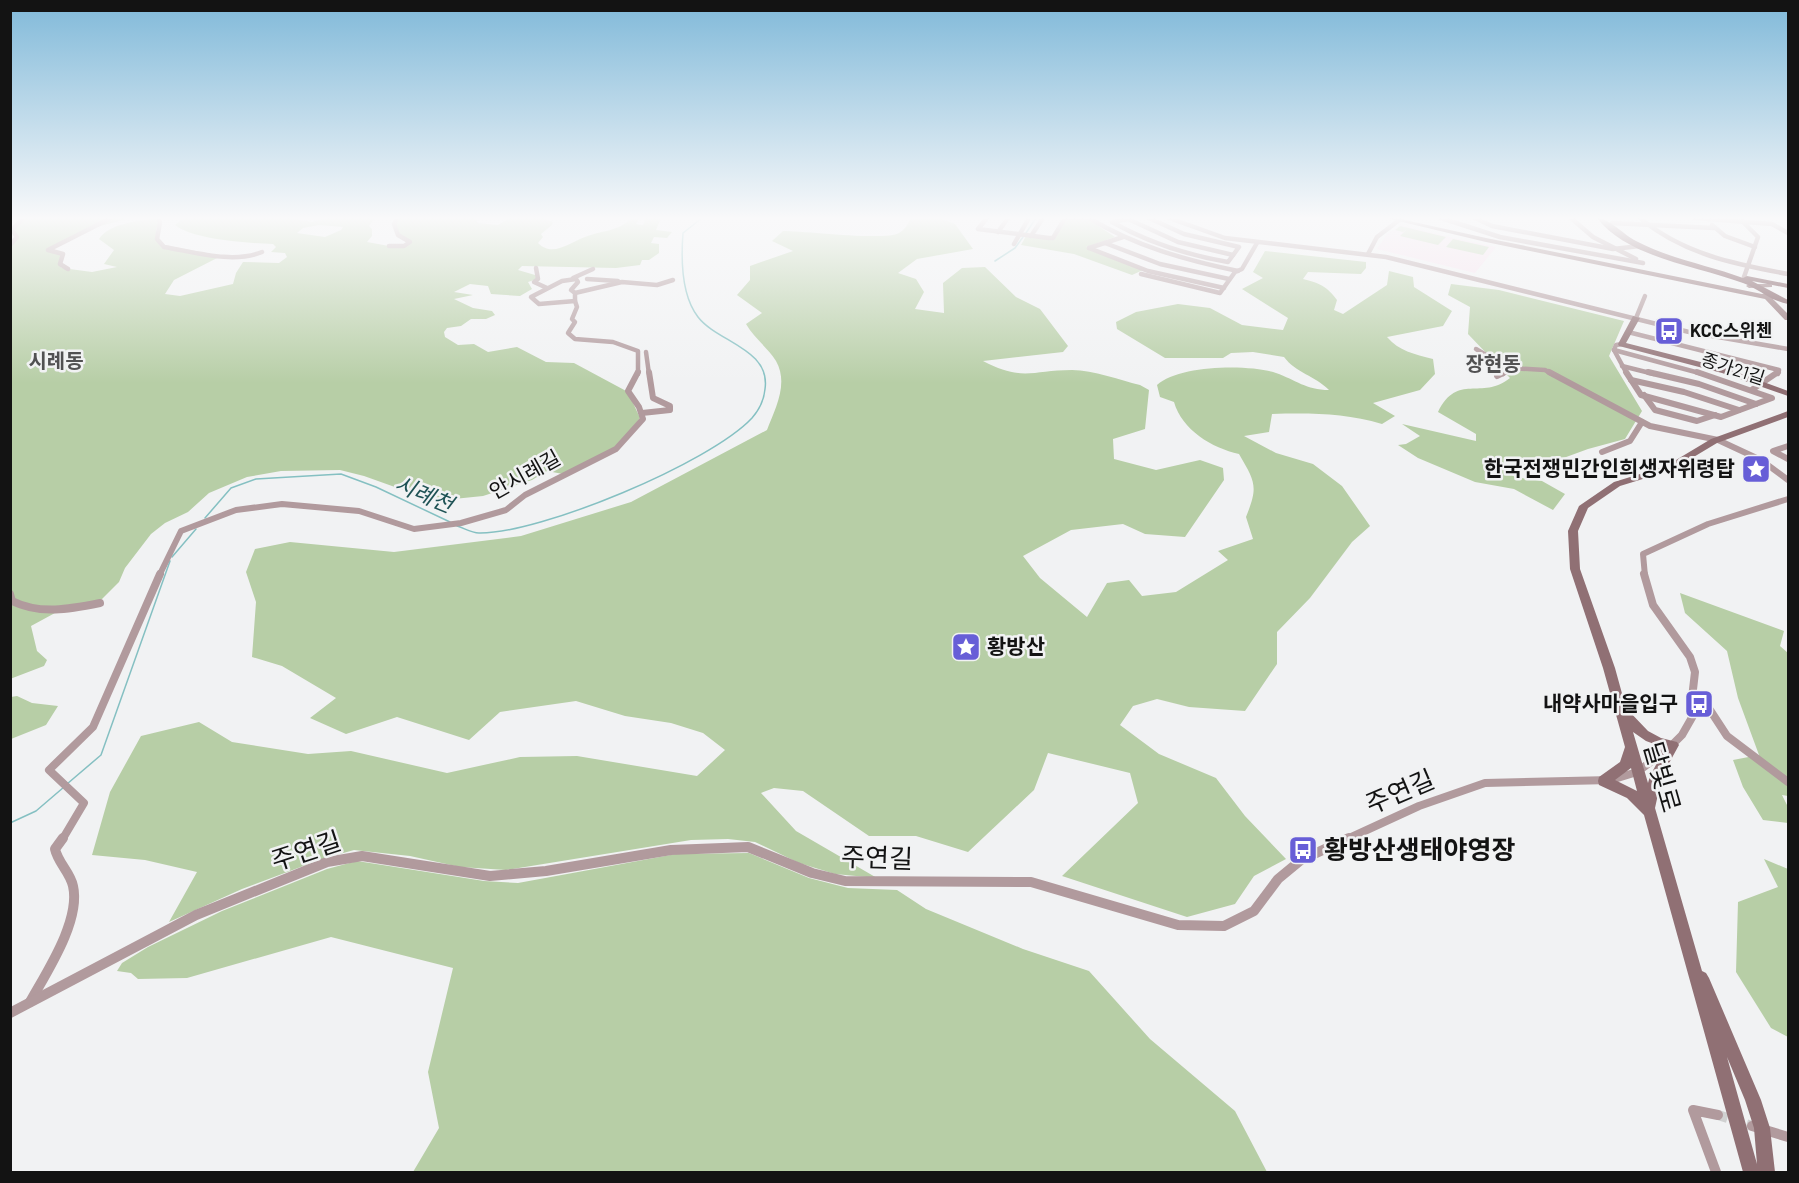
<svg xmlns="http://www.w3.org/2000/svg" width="1799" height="1183" font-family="Barlow,'Noto Sans KR',sans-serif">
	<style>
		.education { fill: #f7e1ed }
		.green { fill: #b7cea6; fill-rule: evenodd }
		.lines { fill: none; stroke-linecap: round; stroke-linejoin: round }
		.stream { stroke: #85c0c2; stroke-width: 1.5 }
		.street-tunnel { stroke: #d0d1d1; stroke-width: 10; stroke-dasharray: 10 5; stroke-linecap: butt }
		.street-far3 { stroke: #b19a9d; stroke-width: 4.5 }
		.street-far2 { stroke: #b19a9d; stroke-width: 6 }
		.street-far1 { stroke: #b19a9d; stroke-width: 8 }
		.street { stroke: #b19a9d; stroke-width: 10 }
		.secondary { fill: #907074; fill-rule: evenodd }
		.primary { fill: #785258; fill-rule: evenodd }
		.labels { text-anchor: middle; stroke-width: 5; stroke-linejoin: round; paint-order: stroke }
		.far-poi-label { font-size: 18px; font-weight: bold; fill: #131313; stroke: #f1f2f3; text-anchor: start }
		.far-street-label { font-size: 18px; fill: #131313; stroke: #f1f2f3 }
		.far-quarter-label { font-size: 20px; font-weight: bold; fill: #515152; stroke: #f1f2f3 }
		.poi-label { font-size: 21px; font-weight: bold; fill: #131313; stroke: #f1f2f3; text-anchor: end }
		.street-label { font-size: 21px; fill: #131313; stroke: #f1f2f3 }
		.water-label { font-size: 22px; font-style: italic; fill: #1e5254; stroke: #f1f2f3 }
		.near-street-label { font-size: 26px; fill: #131313; stroke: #f1f2f3 }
		.near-poi-label { font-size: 26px; font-weight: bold; fill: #131313; stroke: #f1f2f3; text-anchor: start }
	</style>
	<rect width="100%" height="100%" fill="#f1f2f3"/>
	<path class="education" d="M 1401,225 L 1450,237 L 1496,247 L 1475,273 L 1377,249 L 1387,234 Z"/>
	<g class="green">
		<path d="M 24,218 L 131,218 L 92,228 L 51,247 L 62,254 L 60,266 L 62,268 L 92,272 L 117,267 L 104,264 L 114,250 L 99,239 C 109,223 139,221 157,218 L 159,222 L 156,229 L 159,244 L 221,256 L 174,280 L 165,294 L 180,296 L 233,284 L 236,273 L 243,262 L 279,263 L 287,257 L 285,253 L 271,252 L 276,247 L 273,244 C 248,243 194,240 175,225 L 183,218 L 290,218 L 312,222 L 325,218 L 375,218 L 369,226 L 372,229 L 372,236 L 367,242 L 389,246 L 408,244 L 395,228 L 398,218 L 475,218 L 478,223 L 498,225 L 509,218 L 543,218 L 553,222 L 552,225 L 541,234 L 543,237 L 538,243 C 553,258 570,242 585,237 C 603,230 617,232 632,218 L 639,218 L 636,224 L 643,225 L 646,218 L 661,218 L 656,230 L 672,232 L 667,238 L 654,237 L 651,243 L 659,244 L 659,253 L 649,260 L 642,260 L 640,265 L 616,268 L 522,266 L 518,270 L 535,275 L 537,279 L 528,282 L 532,289 L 520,296 L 491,294 L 488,286 L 470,284 L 454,292 L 473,295 L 454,299 L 473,308 L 492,311 L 495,315 L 486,319 L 471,319 L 461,326 L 447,328 L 444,332 L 445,337 L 458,345 L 474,344 L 488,352 L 517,347 L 546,362 L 574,363 L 628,392 L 640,418 L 619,445 L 563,474 L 547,471 L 532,480 L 483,496 L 434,501 L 364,476 L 340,470 L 281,471 L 247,477 L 209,493 L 188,512 L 165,523 L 151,534 L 125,568 L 119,582 L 99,602 L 66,607 L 31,626 L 37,651 L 47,660 L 44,666 L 10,679 L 10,245 L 17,239 L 13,231 ZM 319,225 L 343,227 L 341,230 L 325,237 L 297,233 L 303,228 Z"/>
		<path d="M 940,218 L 955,224 L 973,249 L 917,259 L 898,273 L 916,279 L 924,292 L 915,309 L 944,313 L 943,283 L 962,268 L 985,267 L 1016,297 L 1040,309 L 1068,346 L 1063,352 L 983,361 C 1023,382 1032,370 1072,370 C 1094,370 1119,380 1140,385 L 1149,390 L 1145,429 L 1113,439 L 1114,459 L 1156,470 L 1200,460 L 1223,468 L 1224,480 L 1185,537 L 1145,534 L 1123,524 L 1071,530 L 1023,556 L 1040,578 L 1087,617 L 1107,583 L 1129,580 L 1142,596 L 1176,592 L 1228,560 L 1218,551 L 1253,539 L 1246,517 C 1258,487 1256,483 1239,454 C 1212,448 1182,430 1174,402 L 1160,397 L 1157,385 C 1179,365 1249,364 1276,373 C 1296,380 1306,390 1329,390 C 1314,375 1296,373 1284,357 L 1253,352 L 1231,353 L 1223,358 L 1165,358 L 1117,329 L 1116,322 L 1136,312 L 1178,304 L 1210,308 L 1242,325 L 1283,330 L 1288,318 L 1242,289 L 1263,278 L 1253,272 L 1265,251 L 1366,262 L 1366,268 L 1361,274 L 1308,272 L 1303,279 C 1319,283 1327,286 1337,300 L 1334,310 L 1343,314 L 1387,285 L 1389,271 L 1413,277 L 1414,287 L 1452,311 L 1443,326 L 1387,337 C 1399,351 1414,354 1433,359 L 1435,374 L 1420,390 L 1373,403 L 1395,416 L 1382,424 C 1345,413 1310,413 1272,414 L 1269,432 L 1244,436 L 1276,453 L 1313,464 L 1342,486 L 1370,526 L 1352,542 L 1310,598 L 1277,632 L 1277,664 L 1245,711 L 1189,707 L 1157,699 L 1133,706 L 1120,725 L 1159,754 L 1216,778 L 1245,816 L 1286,859 L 1254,876 L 1235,904 L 1187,917 L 1062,876 L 1138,803 L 1130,773 L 1048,753 L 1034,790 L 968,852 L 916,836 L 869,836 L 803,791 L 774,788 L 761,793 L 796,831 L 877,878 L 835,874 L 799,863 L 755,842 L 728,839 L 691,840 L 506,870 L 460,867 L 410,856 L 354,850 L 322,859 L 242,889 L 169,922 L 197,872 L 145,860 L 92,855 L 110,792 L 141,736 L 199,722 L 232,742 L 308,754 L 351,751 L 447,773 L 520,757 L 577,756 L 697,776 L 725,750 L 703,733 L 671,723 L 625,716 L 576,701 L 500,712 L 469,740 L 397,717 L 346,734 L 310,718 L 336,698 L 282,666 L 252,657 L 256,602 L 246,572 L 255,549 L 290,542 L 394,552 L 521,536 L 631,502 L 767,430 C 775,409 789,384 776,361 C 768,348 754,338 746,324 L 762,313 L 737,295 L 750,280 L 750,266 L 793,251 L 772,241 L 783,231 C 805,231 885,241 899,233 C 904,230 908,225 910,219 Z"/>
		<path d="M 1067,219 L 1088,219 L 1115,237 L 1086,247 L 1143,270 L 1132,275 L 1074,254 L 1021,245 L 1026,236 L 1054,240 Z"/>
		<path d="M 1400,226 L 1446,237 L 1438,245 L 1400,236 L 1407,229 L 1403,232 L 1395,230 Z"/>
		<path d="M 1453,239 L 1489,247 L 1483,255 L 1446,247 Z"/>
		<path d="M 1451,284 L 1499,290 L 1624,321 L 1609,356 L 1642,411 L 1625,439 L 1588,449 L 1539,467 L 1501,468 L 1515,477 L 1542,481 L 1565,494 L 1553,510 L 1514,489 L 1475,482 L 1418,458 L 1398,445 L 1406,444 L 1420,436 L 1402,424 L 1476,441 L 1476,434 L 1438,412 C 1458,372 1481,401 1510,378 L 1468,334 L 1470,307 L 1448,295 Z"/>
		<path d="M 1680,593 L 1784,631 L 1780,646 L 1788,653 L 1788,796 L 1782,795 L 1788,807 L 1788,823 L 1763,820 L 1743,787 L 1733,760 L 1759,755 L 1738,698 L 1727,651 L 1685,613 Z"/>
		<path d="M 17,696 L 32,703 L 58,706 L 46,725 L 11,739 L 11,697 Z"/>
		<path d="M 749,853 L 809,878 L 848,888 L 897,890 L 926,909 L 1023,949 L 1089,971 L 1150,1039 L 1235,1111 L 1267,1172 L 413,1172 L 439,1128 L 428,1072 L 453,968 L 331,937 L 187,978 L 138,979 L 131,973 L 117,971 L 122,963 L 148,947 L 222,911 L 327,869 L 357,861 L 484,881 L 518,883 L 676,854 Z"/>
		<path d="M 1764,859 L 1788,869 L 1788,1037 L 1771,1028 L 1736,972 L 1738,902 L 1778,887 Z"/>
	</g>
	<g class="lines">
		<g class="stream">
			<path d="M 1026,233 L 1036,218"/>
			<path d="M 995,261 L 1015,248 L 1023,237"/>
			<path d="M 205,518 L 231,488 L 256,479 L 341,474 L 376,487 L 450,522"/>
			<path d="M 457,526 C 464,528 471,533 479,533 C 540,534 710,463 752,418 C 759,410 764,400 765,389 C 771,349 717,342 698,317 C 681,295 681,259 683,233 L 702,218"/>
			<path d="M 172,557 L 196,529"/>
			<path d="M 67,784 L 101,755 L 170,561"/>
			<path d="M 10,823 L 36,811 L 64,787"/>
		</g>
		<path class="street-tunnel" d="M 1718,1115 L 1752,1126"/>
		<g class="street-far3">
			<path d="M 158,218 L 160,222 L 157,239 L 164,247 C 195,252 233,264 262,252"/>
			<path d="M 987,218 L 978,229 L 1049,238 L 1053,238 L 1065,218"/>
			<path d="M 1068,218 L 1092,218"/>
			<path d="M 1089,218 C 1135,246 1185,260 1238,271"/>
			<path d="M 1126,218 L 1178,242 L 1233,255"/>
			<path d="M 1133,218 L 1112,222 C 1149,243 1187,255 1228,262 L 1239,247 L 1184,234 L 1149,218"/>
			<path d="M 1169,218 L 1225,238 L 1386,257 L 1689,332 L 1788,349"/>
			<path d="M 1441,218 L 1500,237 L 1643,263"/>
			<path d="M 1475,218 L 1492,226 L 1613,249 L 1640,246"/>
			<path d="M 1571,218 L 1593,237 L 1636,259"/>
			<path d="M 1640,218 C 1683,254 1734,264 1788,274"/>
			<path d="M 1695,218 L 1772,224 L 1788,233"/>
			<path d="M 1742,221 L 1758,237 L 1744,277"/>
			<path d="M 1612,223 L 1714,228"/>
			<path d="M 1712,225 L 1725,236 L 1755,247"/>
			<path d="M 998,232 L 1008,218"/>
			<path d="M 1031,236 L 1043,218"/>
			<path d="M 1105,243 L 1160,264 L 1229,279"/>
			<path d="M 11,244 L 17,237 L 12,230 L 23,218"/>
			<path d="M 1014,244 L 1029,218"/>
			<path d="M 389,246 L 404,246 L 410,242 L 398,235 L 394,224 L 397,218"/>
			<path d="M 1089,248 L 1148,271 L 1224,288"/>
			<path d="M 1089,248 L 1123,237"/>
			<path d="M 1368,254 L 1377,237 L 1402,218"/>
			<path d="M 536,268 L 538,279 L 534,282 L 547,288"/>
			<path d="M 68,269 L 60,264 L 63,254 L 48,250 L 111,218"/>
			<path d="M 1141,274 L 1220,293 L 1235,272 L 1242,269 L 1257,243"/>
			<path d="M 573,278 L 593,269"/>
			<path d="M 576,279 L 578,282 L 571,290 L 575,293 L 575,301 L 539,304 L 531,297 L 562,281 Z"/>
			<path d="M 587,279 L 618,281"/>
			<path d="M 575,293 L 622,282 L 657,285 L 673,280"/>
			<path d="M 575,301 L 577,307 L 572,319 L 575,322 L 568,333 L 575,339 L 613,342 L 638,351 L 638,374"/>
			<path d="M 1636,318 L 1645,296"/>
			<path d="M 1628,332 L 1779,370 L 1778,374"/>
			<path d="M 1476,349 L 1508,368"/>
			<path d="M 1614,350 L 1703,374"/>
			<path d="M 1614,350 L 1627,374"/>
			<path d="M 1614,350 L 1616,345 L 1622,344"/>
			<path d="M 646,352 L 649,374"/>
			<path d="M 1622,366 L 1654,374"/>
			<path d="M 1503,374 L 1508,368 L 1545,370 L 1552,374"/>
		</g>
		<g class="street-far2">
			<path d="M 1549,372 L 1650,426 L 1718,440 L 1761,460 L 1788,480"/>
			<path d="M 1626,372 L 1641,395 L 1721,417 L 1772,398 L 1697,372"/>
			<path d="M 1648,372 L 1699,384 L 1756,404"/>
			<path d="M 1497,376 L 1505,372"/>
			<path d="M 1631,380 L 1684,392 L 1739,410"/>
			<path d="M 1753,389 L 1778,372"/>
			<path d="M 1644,395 L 1655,410 L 1697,421 L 1715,415"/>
			<path d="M 642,413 L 670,410 L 670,406 L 653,398 L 649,372"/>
			<path d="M 1788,446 L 1773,451 L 1788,459"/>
			<path d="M 1602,452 L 1630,441 L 1642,422"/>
			<path d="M 159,576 L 181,531 L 236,510 L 282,504 L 359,511 L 414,529 L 461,523 L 506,510 L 525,495 L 616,449 L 643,419 L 639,407 L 628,391 L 638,372"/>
			<path d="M 1645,576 L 1643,554 L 1708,524 L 1788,499"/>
		</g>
		<g class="street-far1">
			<path d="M 10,594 L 12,601 C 40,615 70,609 100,603"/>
			<path d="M 1692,698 L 1710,710 L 1727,736 L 1788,782"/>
			<path d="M 62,840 L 84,803 L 49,770 L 93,727 L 160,574"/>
			<path d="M 1345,840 L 1419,806 L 1485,783 L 1611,780 L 1637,772 L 1667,750 L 1682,735 L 1694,714 L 1692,698 L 1695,672 L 1690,657 L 1653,605 L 1644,574"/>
		</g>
		<g class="street">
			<path d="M 30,1002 C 46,973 81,921 73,886 C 70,872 58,863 55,849 L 63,838"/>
			<path d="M 10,1013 L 196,915 L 327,862 L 362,856 L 490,876 L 546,871 L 671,850 L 748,847 L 812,873 L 845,881 L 1031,882 L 1178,925 L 1224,926 L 1254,911 L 1278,879 L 1301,860 L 1349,838"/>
			<path d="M 1752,1126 L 1788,1137"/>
			<path d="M 1716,1172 L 1693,1110 L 1718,1115"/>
		</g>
		<g class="secondary">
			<path d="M 1386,218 L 1396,218 L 1486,238 L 1762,294 L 1765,293 L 1773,297 L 1773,299 L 1788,314 L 1788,320 L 1785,320 L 1765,299 L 1486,242 Z"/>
			<path d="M 1770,284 L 1772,285 L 1772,287 L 1749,288 L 1746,286 L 1749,284 Z"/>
			<path d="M 1633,316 L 1640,318 L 1626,343 L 1728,369 L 1788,391 L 1788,396 L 1722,373 L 1619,346 L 1618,344 Z"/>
			<path d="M 1788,411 L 1788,417 L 1717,443 L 1672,470 L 1620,486 L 1588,508 L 1578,531 L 1580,569 L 1615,668 L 1626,708 L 1648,731 L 1661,738 L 1677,742 L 1679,745 L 1662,776 L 1655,808 L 1702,971 L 1706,973 L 1709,978 L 1761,1100 L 1770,1128 L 1775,1172 L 1743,1172 L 1644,815 L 1627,798 L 1599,785 L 1598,781 L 1599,777 L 1620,762 L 1625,747 L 1603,668 L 1570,569 L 1568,531 L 1579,506 L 1614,482 L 1666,466 L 1711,439 ZM 1633,732 L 1646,741 L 1665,748 L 1650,776 L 1648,783 ZM 1631,768 L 1637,791 L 1615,780 ZM 1727,1057 L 1745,1100 L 1754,1128 L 1757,1164 Z"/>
		</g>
		<path class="primary" d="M 1597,218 C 1609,218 1624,235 1636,241 C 1670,259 1708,265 1743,278 L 1747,276 L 1788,284 L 1788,288 L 1752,281 L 1788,300 L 1788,304 C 1771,301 1759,289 1743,283 C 1697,266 1628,258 1597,218 Z"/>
	</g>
	<linearGradient id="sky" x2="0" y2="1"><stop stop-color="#80b9d9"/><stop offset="0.57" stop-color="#f9f9fa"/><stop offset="1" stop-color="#f9f9fa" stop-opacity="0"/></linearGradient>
	<rect width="1799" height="383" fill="url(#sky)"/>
	<defs>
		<g id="bus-square" transform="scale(1.5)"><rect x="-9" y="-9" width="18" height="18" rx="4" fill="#675ed7" stroke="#f1f2f3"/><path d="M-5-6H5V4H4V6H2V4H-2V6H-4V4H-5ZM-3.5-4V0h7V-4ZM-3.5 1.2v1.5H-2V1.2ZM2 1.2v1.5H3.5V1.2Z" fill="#fff"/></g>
		<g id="sight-square" transform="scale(1.5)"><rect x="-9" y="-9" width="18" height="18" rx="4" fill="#675ed7" stroke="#f1f2f3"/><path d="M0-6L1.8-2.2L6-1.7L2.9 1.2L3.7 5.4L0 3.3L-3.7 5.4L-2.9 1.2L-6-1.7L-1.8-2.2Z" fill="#fff"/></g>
	</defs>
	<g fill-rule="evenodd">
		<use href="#bus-square" x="1669" y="331"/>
		<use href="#sight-square" x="1756" y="469"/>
		<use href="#sight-square" x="966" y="647"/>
		<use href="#bus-square" x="1699" y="704"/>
		<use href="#bus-square" x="1303" y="850"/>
	</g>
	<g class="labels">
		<g class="far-poi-label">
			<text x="1690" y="337">KCC스위첸</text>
		</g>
		<g class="far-street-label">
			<text transform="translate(1733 369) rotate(18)" y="6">종가21길</text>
		</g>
		<g class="far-quarter-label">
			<text x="56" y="368">시례동</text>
			<text x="1493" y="371">장현동</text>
		</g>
		<g class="poi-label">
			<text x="1735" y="476">한국전쟁민간인희생자위령탑</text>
			<text x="987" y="654" text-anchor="start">황방산</text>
			<text x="1678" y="711">내약사마을입구</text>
		</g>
		<g class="street-label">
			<text transform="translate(525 475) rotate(-29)" y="7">안시례길</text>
		</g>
		<g class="water-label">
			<text transform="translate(424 494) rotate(23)" y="8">시례천</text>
		</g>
		<g class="near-street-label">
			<text transform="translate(1662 777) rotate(74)" y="9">달빛로</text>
			<text transform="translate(1400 792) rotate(-23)" y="9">주연길</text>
			<text transform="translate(306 851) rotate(-18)" y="9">주연길</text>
			<text transform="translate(877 858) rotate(2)" y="9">주연길</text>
		</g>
		<g class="near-poi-label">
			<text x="1324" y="859">황방산생태야영장</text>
		</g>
	</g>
	<rect width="1799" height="1183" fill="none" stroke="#131313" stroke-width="24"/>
</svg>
